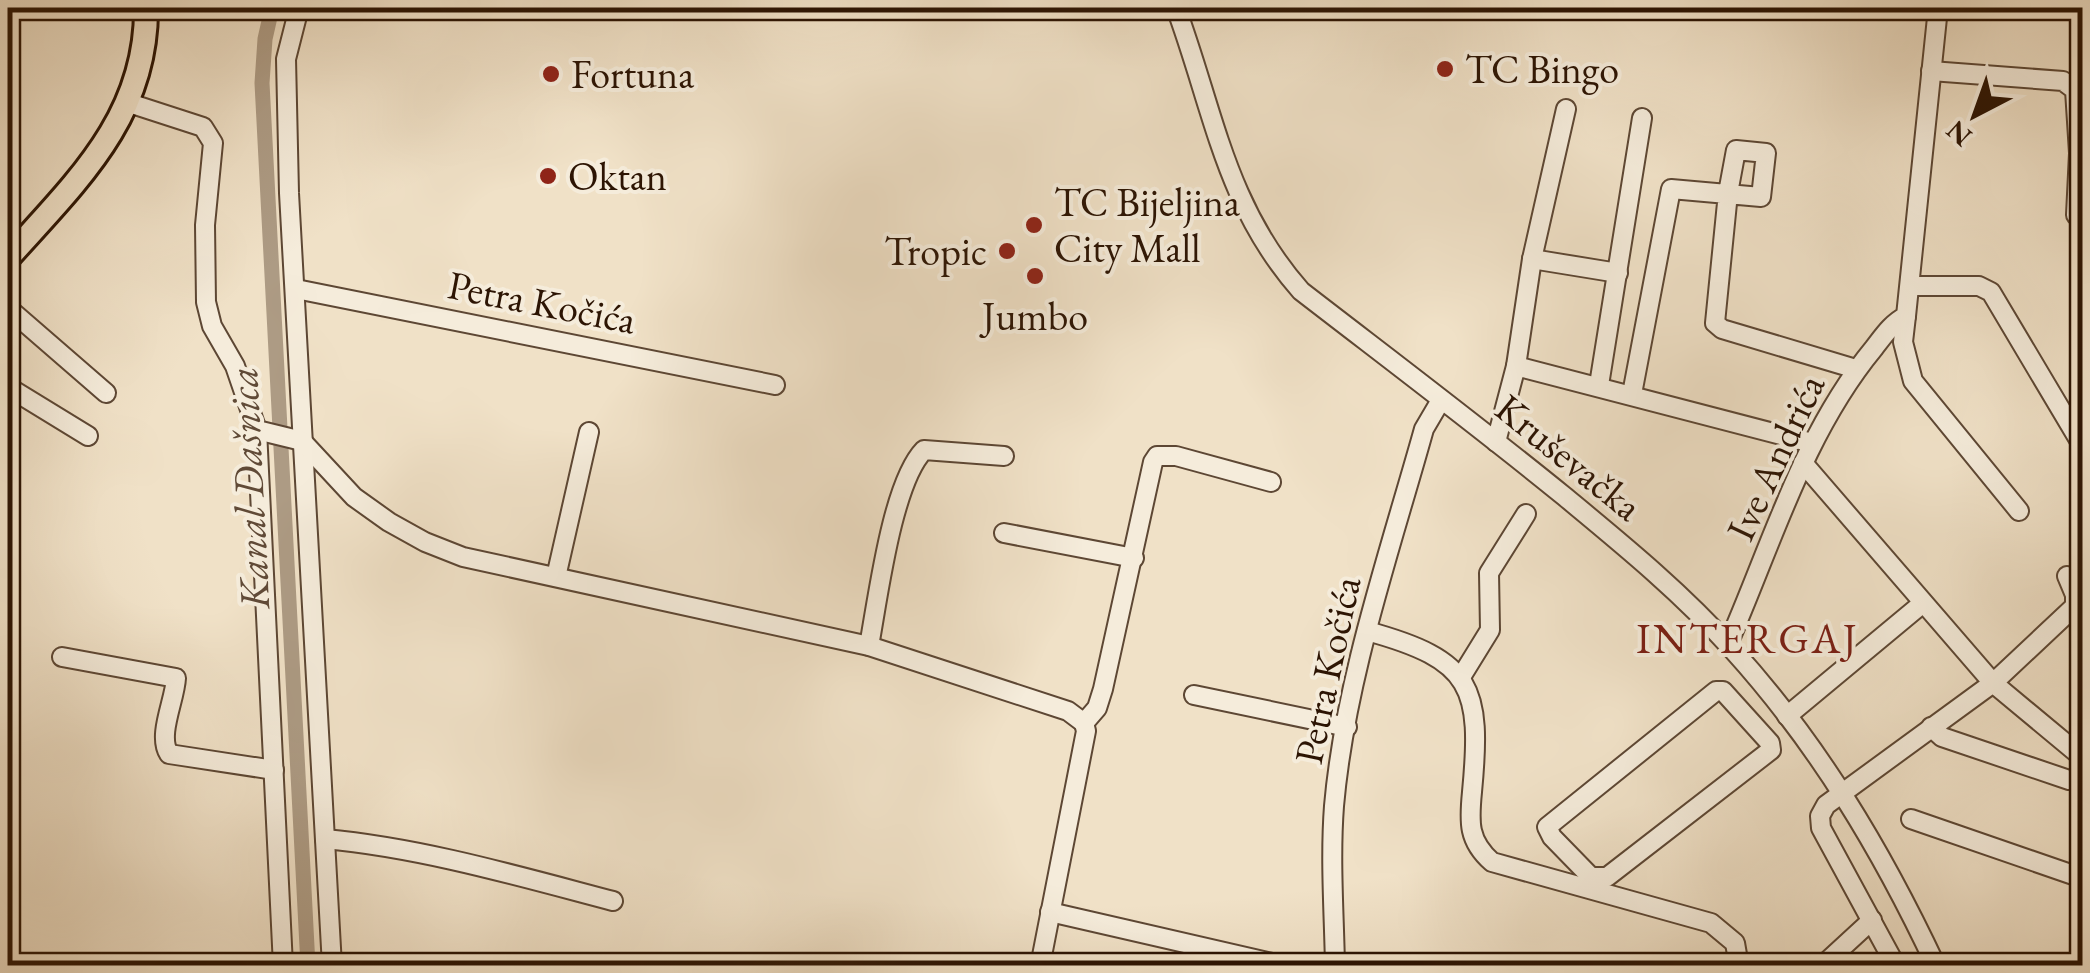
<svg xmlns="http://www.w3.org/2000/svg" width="2090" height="973" font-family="'EB Garamond',serif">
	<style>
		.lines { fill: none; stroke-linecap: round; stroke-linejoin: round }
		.canal { stroke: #ad9b84; stroke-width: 15 }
		.minor-casing { stroke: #5d4734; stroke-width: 22 }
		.major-casing { stroke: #2c1403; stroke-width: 28 }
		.minor { stroke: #f5ecdb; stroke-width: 18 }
		.major { stroke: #f0e1c7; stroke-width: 22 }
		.poi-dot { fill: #8f2418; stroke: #f5ecdb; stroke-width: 4 }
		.labels { text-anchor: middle; stroke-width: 8; stroke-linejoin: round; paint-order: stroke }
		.poi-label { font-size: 40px; fill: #2c1403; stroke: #f5ecdb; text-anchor: start }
		.street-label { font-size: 40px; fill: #2c1403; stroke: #f5ecdb }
		.water-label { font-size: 42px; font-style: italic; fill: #604a37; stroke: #f5ecdb }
		.neighbourhood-label { font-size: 42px; letter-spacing: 2.5px; fill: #7a1f14; stroke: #f5ecdb }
	</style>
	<rect width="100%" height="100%" fill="#f0e1c7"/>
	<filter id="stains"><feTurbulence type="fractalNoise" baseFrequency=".002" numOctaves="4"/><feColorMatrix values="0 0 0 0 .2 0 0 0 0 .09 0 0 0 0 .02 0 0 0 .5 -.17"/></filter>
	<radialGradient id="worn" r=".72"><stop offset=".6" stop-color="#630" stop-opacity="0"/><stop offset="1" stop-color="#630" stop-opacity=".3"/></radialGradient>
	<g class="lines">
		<path class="canal" d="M 272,8 L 265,39 L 262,83 L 308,966"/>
		<g class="minor-casing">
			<g id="minor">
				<path d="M 299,8 L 286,59 L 289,193 L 332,966"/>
				<path d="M 1176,8 C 1214,111 1225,205 1301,291 C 1389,359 1478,426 1564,496 C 1622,544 1681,592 1732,649 C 1818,744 1881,849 1936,966"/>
				<path d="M 1931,71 L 2063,81 L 2075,90 L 2079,153 L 2076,215"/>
				<path d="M 129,103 L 203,127 L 213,143 L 205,225 L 206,302 L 212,326 L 235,366 L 257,430 L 283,966"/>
				<path d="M 1532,259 L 1618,273"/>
				<path d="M 1910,286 L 1979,286 L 1991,292 L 2082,445"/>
				<path d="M 296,289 L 775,385"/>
				<path d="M 8,308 L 106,393"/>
				<path d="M 1906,316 L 1903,342 L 1913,381 L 2019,511"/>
				<path d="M 1516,366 L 1532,259 L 1566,109"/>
				<path d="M 1599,385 L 1642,118"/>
				<path d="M 8,387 L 88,436"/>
				<path d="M 1632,394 L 1671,189 L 1761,197 L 1766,153 L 1736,150 L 1728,193 L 1715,323 L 1722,329 L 1856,369"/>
				<path d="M 257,430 L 302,441 L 354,497 L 389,522 L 425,542 L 463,557 L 869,646 L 1068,711 L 1084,723"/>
				<path d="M 1496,442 L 1516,366 L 1812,443"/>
				<path d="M 1803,463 L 1993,683 L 2075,606 L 2075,595 L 2067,576"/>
				<path d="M 1004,533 L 1134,558"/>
				<path d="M 556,577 L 589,432"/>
				<path d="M 1367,631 C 1473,660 1482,687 1472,792 C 1469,822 1468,841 1492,862 L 1711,923 L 1735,943 L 1739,966"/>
				<path d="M 1728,644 C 1772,544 1803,434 1874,348 C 1884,335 1892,323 1906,316 L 1938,8"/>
				<path d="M 869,646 C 878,598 892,483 924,450 L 1004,456"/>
				<path d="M 62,657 L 176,678 C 175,700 157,735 169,754 L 274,770"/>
				<path d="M 1461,677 L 1490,630 L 1489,573 L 1526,514"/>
				<path d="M 1716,691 L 1723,691 L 1770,743 L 1771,750 L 1607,877 L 1591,877 L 1552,837 L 1547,827 Z"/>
				<path d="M 1194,695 L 1347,727"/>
				<path d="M 1787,716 L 1923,603"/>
				<path d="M 1931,727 L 1942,737 L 2069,780"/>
				<path d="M 1911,819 L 2082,878"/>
				<path d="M 325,839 C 422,848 518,876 613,901"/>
				<path d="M 1050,912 L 1285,966"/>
				<path d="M 1040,966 L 1086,731 L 1084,723 L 1097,708 L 1103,689 L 1153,462 L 1157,456 L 1176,456 L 1271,482"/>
				<path d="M 1335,966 C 1334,913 1330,859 1334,806 C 1345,680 1390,551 1424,429 L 1441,400"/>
				<path d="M 1822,966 L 1872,920"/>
				<path d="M 1896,966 L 1821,828 L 1820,816 L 1826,805 L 1993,683 L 2082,757"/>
			</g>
		</g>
		<g class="major-casing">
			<path id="major" d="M 8,258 C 76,182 147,117 146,8"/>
		</g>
		<use href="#minor" class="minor"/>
		<use href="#major" class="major"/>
	</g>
	<g class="poi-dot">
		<circle cx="1445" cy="69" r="10"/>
		<circle cx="551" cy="74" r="10"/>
		<circle cx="548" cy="176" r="10"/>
		<circle cx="1034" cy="225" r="10"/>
		<circle cx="1007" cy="251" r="10"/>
		<circle cx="1035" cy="276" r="10"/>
	</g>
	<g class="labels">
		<g class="poi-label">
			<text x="1465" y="83">TC Bingo</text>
			<text x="571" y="88">Fortuna</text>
			<text x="568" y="190">Oktan</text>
			<text x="1054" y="216">TC Bijeljina<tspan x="1054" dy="46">City Mall</tspan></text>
			<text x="987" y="265" text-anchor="end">Tropic</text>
			<text x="1035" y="330" text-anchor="middle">Jumbo</text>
		</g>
		<g class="street-label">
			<text transform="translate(542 302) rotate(11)" y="14">Petra Kočića</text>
			<text transform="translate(1569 457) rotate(39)" y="14">Kruševačka</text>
			<text transform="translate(1775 457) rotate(-65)" y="14">Ive Andrića</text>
			<text transform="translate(1327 670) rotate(-78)" y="14">Petra Kočića</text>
		</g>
		<g class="water-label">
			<text transform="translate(248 488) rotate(-93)" y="15">Kanal Dašnica</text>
		</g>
		<g class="neighbourhood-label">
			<text x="1748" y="653">INTERGAJ</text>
		</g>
	</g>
	<rect width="2090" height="973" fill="none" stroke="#f0e1c7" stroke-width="40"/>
	<rect x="10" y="10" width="2070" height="953" fill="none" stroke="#2c1403" stroke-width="5"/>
	<rect x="20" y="20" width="2050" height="933" fill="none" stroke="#2c1403" stroke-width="2.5"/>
	<g transform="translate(1975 115) rotate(221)" stroke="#f5ecdb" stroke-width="8" paint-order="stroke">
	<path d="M0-8L18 38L0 25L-18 38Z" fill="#2c1403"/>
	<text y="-15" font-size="28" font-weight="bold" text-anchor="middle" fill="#2c1403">N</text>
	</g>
	<rect width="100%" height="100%" filter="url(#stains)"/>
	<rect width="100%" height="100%" fill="url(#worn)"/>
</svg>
